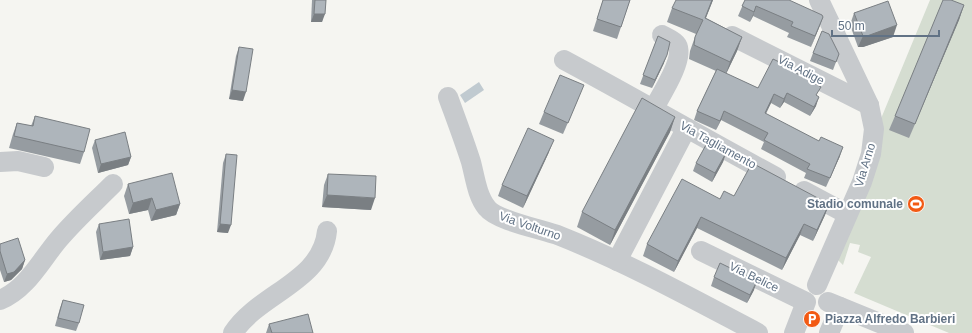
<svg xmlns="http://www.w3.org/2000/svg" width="972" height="333" font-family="Arial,sans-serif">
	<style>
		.green { fill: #d5ddd1 }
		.water { fill: #c0cad0 }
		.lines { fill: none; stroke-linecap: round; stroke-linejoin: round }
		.minor { stroke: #c7cacd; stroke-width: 20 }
		.wall { fill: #969ca1 }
		.shaded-wall { fill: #7a7f83 }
		.building { fill: #aeb5bb; stroke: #7a7f83 }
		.labels { text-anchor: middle; stroke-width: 4; stroke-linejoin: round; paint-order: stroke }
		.street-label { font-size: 12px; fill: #617285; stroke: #fff }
		.poi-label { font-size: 12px; font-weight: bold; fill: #617285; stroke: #fff; text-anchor: end }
	</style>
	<rect width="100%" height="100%" fill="#f5f5f1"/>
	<path class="green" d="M 930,0 L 972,0 L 972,333 L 949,333 L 854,293 L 871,257 L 858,252 L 860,245 L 850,243 L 843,265 L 838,260 L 880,121 Z"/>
	<path class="water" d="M 479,82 L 484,90 L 465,103 L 460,95 Z"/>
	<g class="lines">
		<g class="minor">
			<path d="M 732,36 L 869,105"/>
			<path d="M 564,60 C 635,98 705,139 776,177"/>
			<path d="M 448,97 C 456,119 464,140 471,162 C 475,177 477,196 487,208 C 497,221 542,229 560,236 C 628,263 693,299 758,333"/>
			<path d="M 654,108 C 661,95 685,58 677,45 C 674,40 667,38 662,35"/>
			<path d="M 0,162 L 18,161 L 44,167"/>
			<path d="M 804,191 L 847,214"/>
			<path d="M 701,251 L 806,302 L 794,333"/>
			<path d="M 617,261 L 686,129"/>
			<path d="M 817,285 L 862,182 L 871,154 L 874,129 L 869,105 L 819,0"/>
			<path d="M 0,300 C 27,289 41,260 59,239 C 76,219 95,202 113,184"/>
			<path d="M 828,302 L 904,333"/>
			<path d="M 233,333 C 259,293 322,282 327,231"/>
			<path d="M 829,333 L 840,307"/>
		</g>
	</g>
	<g class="wall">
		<path d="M 312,0 L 326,0 L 322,22 L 311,22 Z"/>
		<path d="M 603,0 L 630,0 L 617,39 L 593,31 Z"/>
		<path d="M 713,0 L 706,18 L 742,37 L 737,51 L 726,74 L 758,88 L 797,74 L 817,96 L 816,106 L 810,116 L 784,102 L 780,108 L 771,103 L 766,114 L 840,156 L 826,187 L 804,178 L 806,173 L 761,149 L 764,142 L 721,120 L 716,130 L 694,120 L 697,111 L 716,71 L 689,59 L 690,51 L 696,34 L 667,22 L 672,8 Z"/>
		<path d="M 745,0 L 823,17 L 811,47 L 787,37 L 789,33 L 753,16 L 750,22 L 738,16 Z"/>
		<path d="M 964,5 L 959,20 L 909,138 L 889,130 L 895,116 Z"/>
		<path d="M 854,13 L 893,37 L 863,47 L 858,47 L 850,25 Z"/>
		<path d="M 658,36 L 664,63 L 652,88 L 640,84 Z"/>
		<path d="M 239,47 L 243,101 L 229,99 L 236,56 Z"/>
		<path d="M 813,53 L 839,54 L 833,70 L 810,61 Z"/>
		<path d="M 579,97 L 563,134 L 539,124 L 544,112 Z"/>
		<path d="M 35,116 L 84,152 L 80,164 L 9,148 L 13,134 L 17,123 L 31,126 Z"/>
		<path d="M 675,117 L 670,132 L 610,245 L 577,227 L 582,212 Z"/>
		<path d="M 95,140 L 131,157 L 128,165 L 98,173 L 92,148 Z"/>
		<path d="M 549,152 L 523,208 L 498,196 L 502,185 Z"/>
		<path d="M 726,153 L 723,162 L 712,182 L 693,171 L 696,163 Z"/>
		<path d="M 226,154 L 228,233 L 217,232 L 223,163 Z"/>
		<path d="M 328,174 L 371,210 L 322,207 L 324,185 Z"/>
		<path d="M 128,184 L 180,204 L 176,215 L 151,221 L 148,210 L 129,214 L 124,196 Z"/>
		<path d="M 734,196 L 829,204 L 825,215 L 813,241 L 800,235 L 782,270 L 697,228 L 674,272 L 643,256 L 647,244 L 720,199 Z"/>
		<path d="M 99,224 L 133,247 L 130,256 L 100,260 L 96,232 Z"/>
		<path d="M 0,244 L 25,260 L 22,269 L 11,280 L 4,282 L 0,270 Z"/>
		<path d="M 714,277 L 754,290 L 747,303 L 711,286 Z"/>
		<path d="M 63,300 L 79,323 L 76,331 L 55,326 L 60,308 Z"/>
		<path d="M 269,324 L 313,333 L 266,333 Z"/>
	</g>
	<g class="shaded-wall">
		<path d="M 712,0 L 713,0 L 700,32 L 705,18 Z"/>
		<path d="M 964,5 L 959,20 L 909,138 L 915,124 Z"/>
		<path d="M 756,6 L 753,16 L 750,22 L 754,12 Z"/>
		<path d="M 314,14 L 325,14 L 322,22 L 311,22 Z"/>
		<path d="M 823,17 L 819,28 L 811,47 L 815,36 Z"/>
		<path d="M 897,25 L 893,37 L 863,47 L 858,47 L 863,36 Z"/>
		<path d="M 742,37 L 737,51 L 725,76 L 730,62 Z"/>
		<path d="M 667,55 L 664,63 L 652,88 L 655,80 Z"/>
		<path d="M 232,90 L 246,92 L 243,101 L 229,99 Z"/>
		<path d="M 787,93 L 784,102 L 780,108 L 784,99 Z"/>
		<path d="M 774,94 L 771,103 L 761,122 L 765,113 Z"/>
		<path d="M 819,97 L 816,106 L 810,116 L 814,107 Z"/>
		<path d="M 724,111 L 721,120 L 716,130 L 720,121 Z"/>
		<path d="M 675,117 L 670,132 L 610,245 L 615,230 Z"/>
		<path d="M 554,140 L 549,152 L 523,208 L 527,196 Z"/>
		<path d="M 843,147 L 840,156 L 826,187 L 830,178 Z"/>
		<path d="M 726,153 L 723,162 L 712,182 L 715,173 Z"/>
		<path d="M 131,157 L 128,165 L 98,173 L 101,164 Z"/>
		<path d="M 327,195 L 375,198 L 371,210 L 322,207 Z"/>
		<path d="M 152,198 L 148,210 L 129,214 L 133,203 Z"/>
		<path d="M 180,204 L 176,215 L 151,221 L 156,210 Z"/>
		<path d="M 829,204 L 825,215 L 813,241 L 817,230 Z"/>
		<path d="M 701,217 L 697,228 L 674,272 L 678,261 Z"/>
		<path d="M 220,224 L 231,225 L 228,233 L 217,232 Z"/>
		<path d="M 804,224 L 800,235 L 782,270 L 786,258 Z"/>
		<path d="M 133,247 L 130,256 L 100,260 L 103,252 Z"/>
		<path d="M 25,260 L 22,269 L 11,280 L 4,282 L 7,274 Z"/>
		<path d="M 757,281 L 754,290 L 747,303 L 750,295 Z"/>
	</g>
	<g class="building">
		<path d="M 315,0 L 326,0 L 325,14 L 314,14 Z"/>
		<path d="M 603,0 L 630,0 L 621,27 L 597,19 Z"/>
		<path d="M 676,0 L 712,0 L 705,18 L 742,37 L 730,62 L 694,45 L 695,37 L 703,20 L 672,8 Z"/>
		<path d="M 745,0 L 789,0 L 822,15 L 823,17 L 815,36 L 791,26 L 793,22 L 756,6 L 754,12 L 742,6 Z"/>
		<path d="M 943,0 L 951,0 L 964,5 L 915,124 L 895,116 Z"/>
		<path d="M 888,1 L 897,25 L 867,36 L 863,36 L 854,13 Z"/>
		<path d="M 822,31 L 829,34 L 839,54 L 836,62 L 813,53 Z"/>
		<path d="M 658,36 L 670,42 L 667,55 L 655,80 L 643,75 Z"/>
		<path d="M 239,47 L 253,49 L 246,92 L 232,90 Z"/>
		<path d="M 773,59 L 798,71 L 796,73 L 821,87 L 816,95 L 819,97 L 814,107 L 787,93 L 784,99 L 774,94 L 765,113 L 819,141 L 821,137 L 843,147 L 830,178 L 807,169 L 810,164 L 764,140 L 768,133 L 724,111 L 720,121 L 697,111 L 717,69 L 758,88 Z"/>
		<path d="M 560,75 L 584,85 L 568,123 L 544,112 Z"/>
		<path d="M 642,98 L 675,117 L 615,230 L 582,212 Z"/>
		<path d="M 35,116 L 90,129 L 84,152 L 14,136 L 17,123 L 33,126 Z"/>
		<path d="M 528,128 L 554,140 L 527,196 L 502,185 Z"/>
		<path d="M 125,132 L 131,157 L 101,164 L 95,140 Z"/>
		<path d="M 707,143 L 726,153 L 715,173 L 696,163 Z"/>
		<path d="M 226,154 L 237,155 L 231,225 L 220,224 Z"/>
		<path d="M 752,163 L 829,204 L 817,230 L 804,224 L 786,258 L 701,217 L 678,261 L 647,244 L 682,179 L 720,199 L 724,191 L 734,196 Z"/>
		<path d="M 172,173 L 180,204 L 156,210 L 152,198 L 133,203 L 128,184 Z"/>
		<path d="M 328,174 L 376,176 L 375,198 L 327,195 Z"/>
		<path d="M 129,219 L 133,247 L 103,252 L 99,224 Z"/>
		<path d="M 18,238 L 25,260 L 14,272 L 7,274 L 0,251 L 0,244 Z"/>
		<path d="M 720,263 L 757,281 L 750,295 L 714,277 Z"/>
		<path d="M 63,300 L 84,305 L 79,323 L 58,318 Z"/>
		<path d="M 308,314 L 313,333 L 272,333 L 269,324 Z"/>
	</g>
	<defs>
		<g id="stadium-disc" transform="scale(0.9)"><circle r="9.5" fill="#f25a14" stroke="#fff"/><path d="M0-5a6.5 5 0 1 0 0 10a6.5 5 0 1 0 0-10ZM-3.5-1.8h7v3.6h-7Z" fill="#fff"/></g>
		<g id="parking-disc" transform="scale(0.9)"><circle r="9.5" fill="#f25a14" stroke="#fff"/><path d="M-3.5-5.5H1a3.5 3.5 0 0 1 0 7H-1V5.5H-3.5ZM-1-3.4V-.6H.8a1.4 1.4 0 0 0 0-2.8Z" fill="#fff"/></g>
	</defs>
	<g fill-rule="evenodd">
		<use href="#stadium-disc" x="916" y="204"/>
		<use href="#parking-disc" x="812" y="319"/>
	</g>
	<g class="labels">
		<g class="street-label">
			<text transform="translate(801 70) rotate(27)" y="4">Via Adige</text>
			<text transform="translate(718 145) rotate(29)" y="4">Via Tagliamento</text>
			<text transform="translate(865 165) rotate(-73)" y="4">Via Arno</text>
			<text transform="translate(530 226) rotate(19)" y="4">Via Volturno</text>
			<text transform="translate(754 277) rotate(26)" y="4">Via Belice</text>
		</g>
		<g class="poi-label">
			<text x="903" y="208">Stadio comunale</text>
			<text x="825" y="323" text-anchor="start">Piazza Alfredo Barbieri</text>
		</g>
	</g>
	<path d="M832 30v6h107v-6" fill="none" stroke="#617285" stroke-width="2"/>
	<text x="838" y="30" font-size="12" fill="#617285" stroke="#ffffff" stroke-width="3" paint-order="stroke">50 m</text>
</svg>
